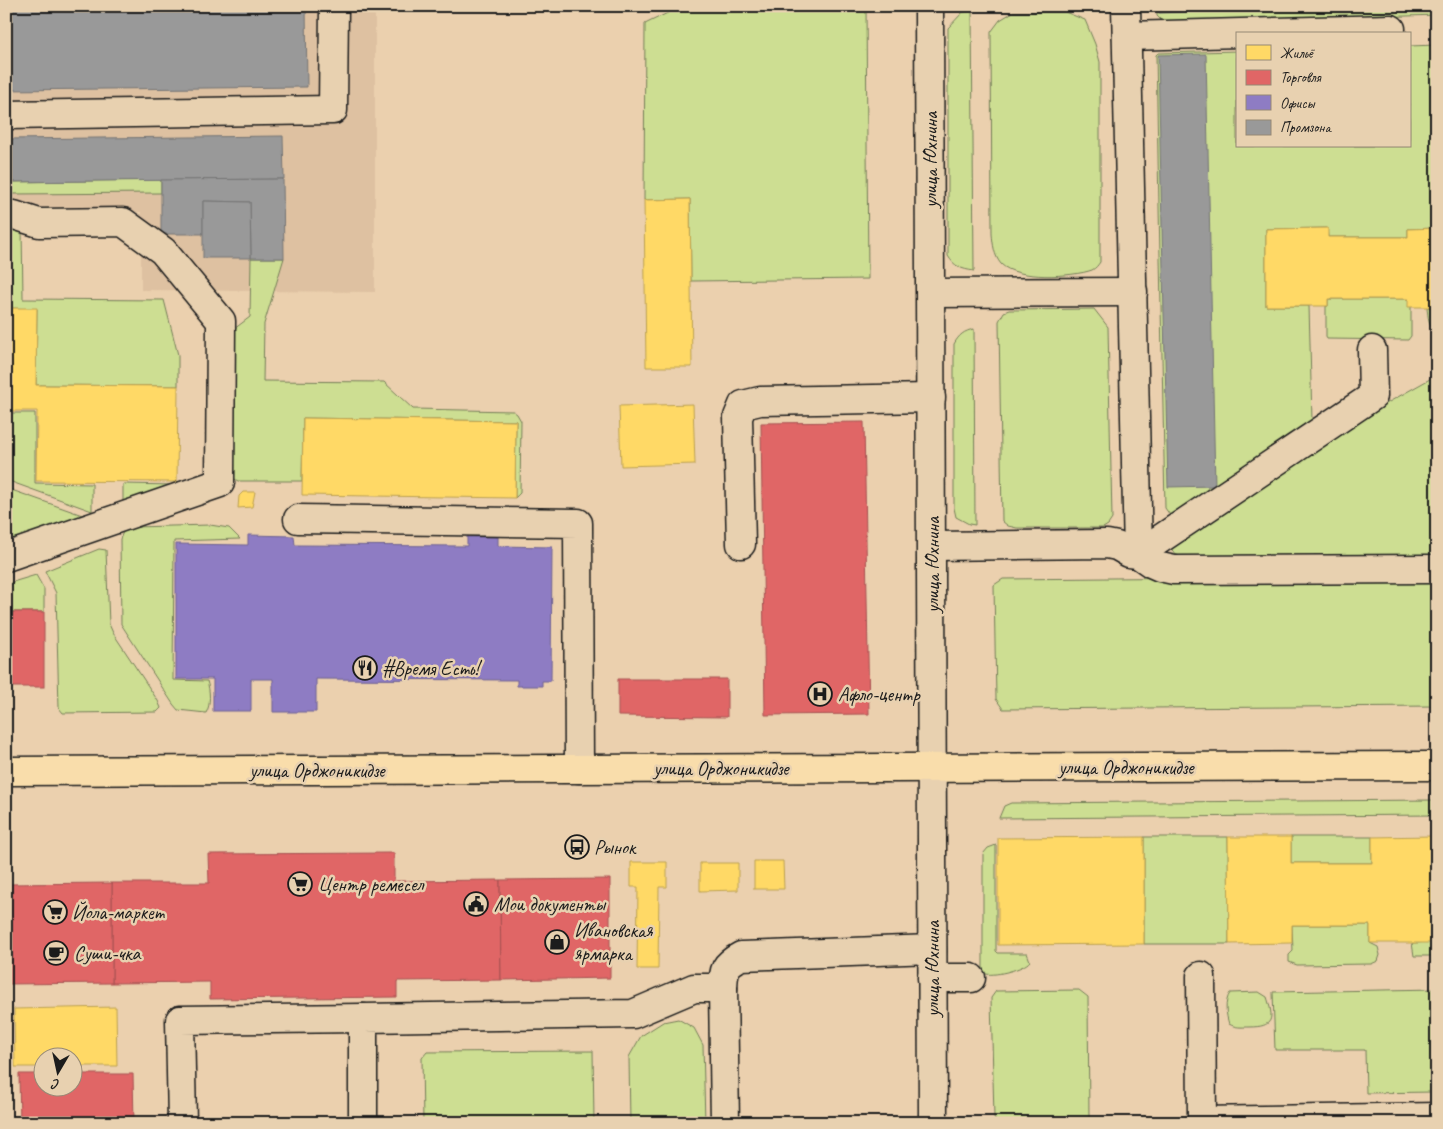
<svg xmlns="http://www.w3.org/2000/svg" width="1443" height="1129" font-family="Caveat,sans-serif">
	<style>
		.built { fill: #dec1a1 }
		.green { fill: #cdde92; stroke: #747d57 }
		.homes { fill: #ffd966; stroke: #bba050 }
		.shops { fill: #e06666; stroke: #a55050 }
		.offices { fill: #8e7cc3; stroke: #6c5f91 }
		.industry { fill: #999; stroke: #747474 }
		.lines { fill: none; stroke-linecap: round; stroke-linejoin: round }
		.minor-casing { stroke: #1c1c1c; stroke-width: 31 }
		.major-casing { stroke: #1c1c1c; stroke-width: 31 }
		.minor { stroke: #e8d1b0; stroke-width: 28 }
		.major { stroke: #f9ddab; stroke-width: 28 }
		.labels { text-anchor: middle; stroke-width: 5; stroke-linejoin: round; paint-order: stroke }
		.street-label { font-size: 20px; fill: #1c1c1c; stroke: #e8d1b0 }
		.poi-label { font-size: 20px; fill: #1c1c1c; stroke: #e8d1b0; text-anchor: start }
	</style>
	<rect width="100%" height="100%" fill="#ebd0ae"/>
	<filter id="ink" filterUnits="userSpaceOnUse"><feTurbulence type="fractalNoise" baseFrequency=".02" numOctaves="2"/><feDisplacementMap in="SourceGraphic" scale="10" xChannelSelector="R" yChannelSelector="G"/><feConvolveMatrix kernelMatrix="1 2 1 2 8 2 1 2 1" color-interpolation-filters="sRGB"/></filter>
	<g filter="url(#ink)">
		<path class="built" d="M 6,6 L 375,6 L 375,292 L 141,290 L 141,212 L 6,210 Z"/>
		<g class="green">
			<path d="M 682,6 L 866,6 L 868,279 L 691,281 L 690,199 L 644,200 L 645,24 Z"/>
			<path d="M 1157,6 L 1437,6 L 1437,15 L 1165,24 L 1157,16 Z"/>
			<path d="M 972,11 L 974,271 C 961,269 955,267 948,256 L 948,28 L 963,12 Z"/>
			<path d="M 1013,12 L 1065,12 L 1085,20 L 1095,44 L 1100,62 L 1100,262 C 1098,265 1096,268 1092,270 C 1073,277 1016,280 1001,264 C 994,256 993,244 992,234 L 991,32 L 1000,20 Z"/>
			<path d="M 1437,45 L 1437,228 L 1408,229 L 1408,237 L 1328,237 L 1327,228 L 1266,229 L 1266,306 L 1309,306 L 1312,421 L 1306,430 L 1172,518 L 1165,508 L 1156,55 L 1158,53 L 1237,51 L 1237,146 L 1409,146 L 1409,46 Z"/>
			<path d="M 161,180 L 161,193 L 12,194 L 6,204 L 6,182 Z"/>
			<path d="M 6,223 L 22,228 L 23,299 L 164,300 L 178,355 L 178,386 L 36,385 L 37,309 L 6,308 Z"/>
			<path d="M 251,258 L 284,258 L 264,324 L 263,381 L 384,382 L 413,409 L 513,411 L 517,414 L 521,421 L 520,493 L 515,498 L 516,421 L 303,418 L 302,481 L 238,481 L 233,478 L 230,332 L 250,317 Z"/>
			<path d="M 1328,299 L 1408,299 L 1411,306 L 1411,336 L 1408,340 L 1327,339 L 1326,336 L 1326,306 L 1328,306 Z"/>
			<path d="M 1427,307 L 1437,307 L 1437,332 C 1428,325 1428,317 1427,307 Z"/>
			<path d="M 1094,309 L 1108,327 L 1112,519 L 1108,525 L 1103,528 L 1017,528 L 1008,526 L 1002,521 L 999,321 L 1004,312 L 1009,310 Z"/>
			<path d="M 974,329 L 975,525 L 969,524 L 956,517 L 954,508 L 954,344 C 959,335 964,331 974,329 Z"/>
			<path d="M 1437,375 L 1437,557 L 1184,558 L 1175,554 L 1170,547 L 1380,407 Z"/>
			<path d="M 6,413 L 35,413 L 35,483 L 92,484 L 92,511 L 6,480 Z"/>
			<path d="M 123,484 L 176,485 L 123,512 Z"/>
			<path d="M 6,488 L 85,516 L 6,554 Z"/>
			<path d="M 210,525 L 229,528 L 240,539 L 174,541 L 173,680 L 207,681 C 210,690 211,705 206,713 L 178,710 L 173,704 L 121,624 L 120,539 L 123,532 L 133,527 Z"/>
			<path d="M 99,549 L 106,550 L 109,624 L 113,633 L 158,701 L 161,708 L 157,712 L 63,713 L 59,708 L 56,593 L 45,571 Z"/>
			<path d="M 36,575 L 44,589 L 44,612 L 6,612 L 6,584 Z"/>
			<path d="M 1437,575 L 1437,706 L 1003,709 L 996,699 L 994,585 L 1003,579 Z"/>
			<path d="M 1437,800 L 1437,815 L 999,818 L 1004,806 L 1011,803 Z"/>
			<path d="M 1433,836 L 1437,837 L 1437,956 L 1414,956 L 1412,943 L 1433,942 Z"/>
			<path d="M 1144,837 L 1228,837 L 1229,944 L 1144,944 Z"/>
			<rect x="1291" y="837" width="81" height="26"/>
			<path d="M 996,845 L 996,951 L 998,953 L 1027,953 L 1030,961 C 1024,969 996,976 986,974 L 983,970 L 983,854 L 988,848 Z"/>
			<path d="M 1292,925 L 1370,925 L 1370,943 L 1378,947 L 1380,955 L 1378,961 L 1371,964 L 1297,965 L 1289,962 L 1289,955 L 1293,951 Z"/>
			<path d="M 1437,989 L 1437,1041 L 1432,1042 L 1433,1092 L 1366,1093 L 1365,1050 L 1275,1050 L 1273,992 Z"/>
			<path d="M 1079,990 L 1088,997 L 1089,1119 L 1086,1123 L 996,1123 L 994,1117 L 991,998 L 996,991 Z"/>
			<path d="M 1259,992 L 1267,997 C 1274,1019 1274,1027 1249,1027 C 1241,1027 1236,1028 1229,1024 C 1226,1015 1224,1002 1230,993 Z"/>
			<path d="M 678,1019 L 694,1028 L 703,1045 L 705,1123 L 630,1123 L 629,1057 L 641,1036 L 663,1022 Z"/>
			<path d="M 593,1051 L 594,1123 L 423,1123 L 422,1058 L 427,1052 Z"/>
		</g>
		<g class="homes">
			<path d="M 690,199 L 692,367 L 646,367 L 644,200 Z"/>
			<path d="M 1328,228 L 1328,237 L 1408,237 L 1408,229 L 1437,228 L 1437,307 L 1408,307 L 1408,299 L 1328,299 L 1328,306 L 1266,306 L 1266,229 Z"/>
			<path d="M 6,308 L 37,308 L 36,385 L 178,386 L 177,482 L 36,481 L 37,411 L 6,411 Z"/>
			<path d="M 693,404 L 695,464 L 621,466 L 619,406 Z"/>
			<path d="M 303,418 L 516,421 L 515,498 L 302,495 Z"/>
			<path d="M 243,492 L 255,492 L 252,507 L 238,508 L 239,496 Z"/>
			<path d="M 1433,836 L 1433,943 L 1370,943 L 1370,925 L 1292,925 L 1292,943 L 1229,944 L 1228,837 L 1291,837 L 1291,863 L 1372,863 L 1372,837 Z"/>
			<path d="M 1144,837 L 1144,944 L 998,945 L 998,838 Z"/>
			<path d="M 754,861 L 783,861 L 784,889 L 754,889 Z"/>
			<path d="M 631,862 L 667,862 L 667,887 L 659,887 L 658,969 L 637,969 L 638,887 L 631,887 Z"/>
			<path d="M 700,863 L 738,863 L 738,890 L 700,891 Z"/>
			<path d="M 116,1007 L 117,1066 L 72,1066 L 72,1056 L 42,1056 L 42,1067 L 15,1067 L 14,1009 Z"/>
		</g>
		<g class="shops">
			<path d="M 864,422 L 869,714 L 765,715 L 761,423 Z"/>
			<rect x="6" y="612" width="38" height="75"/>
			<path d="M 618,679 L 727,679 L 727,717 L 618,716 Z"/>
			<path d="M 394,853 L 394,881 L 500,880 L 501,980 L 397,981 L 397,997 L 210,999 L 210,982 L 112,983 L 112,883 L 209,883 L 208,854 Z"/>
			<path d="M 610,879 L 610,978 L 501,980 L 500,880 Z"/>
			<path d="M 112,883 L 112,983 L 6,984 L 6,884 Z"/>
			<path d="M 19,1074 L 42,1074 L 42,1086 L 72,1086 L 72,1074 L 133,1074 L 134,1123 L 20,1123 Z"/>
		</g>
		<path class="offices" d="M 248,535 L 294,536 L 295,545 L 467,546 L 467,537 L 498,537 L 498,546 L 552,547 L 551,681 L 542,681 L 542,686 L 517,686 L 517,680 L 316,679 L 316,712 L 273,712 L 273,679 L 251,679 L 251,711 L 213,711 L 213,679 L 176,679 L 176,544 L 246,545 L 248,545 Z"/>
		<g class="industry">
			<path d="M 306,6 L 307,87 L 6,90 L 6,7 Z"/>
			<path d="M 1159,6 L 1204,6 L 1204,11 L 1159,13 Z"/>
			<path d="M 1206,54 L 1215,486 L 1168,487 L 1158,55 Z"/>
			<path d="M 283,136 L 284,179 L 6,182 L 6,139 Z"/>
			<path d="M 283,179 L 284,258 L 251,258 L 250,202 L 203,201 L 203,234 L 161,234 L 161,180 Z"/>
			<path d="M 203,201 L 250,202 L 251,258 L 203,258 Z"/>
		</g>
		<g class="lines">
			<g class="minor-casing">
				<g id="minor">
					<path d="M 929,6 L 933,1123"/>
					<path d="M 1126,6 L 1138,554"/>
					<path d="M 1127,36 L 1391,29"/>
					<path d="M 6,115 L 333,110 L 334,6"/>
					<path d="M 6,215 L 14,215 L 39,223 L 123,222 L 163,251 L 221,321 L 220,483 L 6,557"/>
					<path d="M 931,293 L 1133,292"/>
					<path d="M 298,519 L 578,523 L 579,769"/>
					<path d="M 741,544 L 738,417 L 743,405 L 760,401 L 931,398"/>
					<path d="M 932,546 L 1107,544 L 1117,546 L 1129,553 L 1138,554 L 1151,563 L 1160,567 L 1174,570 L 1437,569"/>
					<path d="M 1138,554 L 1373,396 L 1372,350"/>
					<path d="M 1201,976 L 1202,1123"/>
					<path d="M 932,978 L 971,978"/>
					<path d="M 723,988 L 725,1123"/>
					<path d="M 1202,1121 L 1437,1117"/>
					<path d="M 182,1123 L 180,1020 L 363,1018"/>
					<path d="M 363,1123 L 363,1018 L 633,1014 L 694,988 L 723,988 C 724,969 724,965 741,956 L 932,949"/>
				</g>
			</g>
			<g class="major-casing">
				<path id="major" d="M 6,771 L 1437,766"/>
			</g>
			<use href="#minor" class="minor"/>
			<use href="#major" class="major"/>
		</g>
	</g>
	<defs>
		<g id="restaurant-ring" transform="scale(1.25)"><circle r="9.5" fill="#e8d1b0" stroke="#1c1c1c" stroke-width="1.5"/><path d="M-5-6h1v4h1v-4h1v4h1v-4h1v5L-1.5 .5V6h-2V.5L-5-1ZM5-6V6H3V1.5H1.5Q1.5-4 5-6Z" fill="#1c1c1c"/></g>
		<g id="hospital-ring" transform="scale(1.25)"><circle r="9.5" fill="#e8d1b0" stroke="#1c1c1c" stroke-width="1.5"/><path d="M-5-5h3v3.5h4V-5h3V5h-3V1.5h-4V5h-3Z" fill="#1c1c1c"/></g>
		<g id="bus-ring" transform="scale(1.25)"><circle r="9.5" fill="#e8d1b0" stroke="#1c1c1c" stroke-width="1.5"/><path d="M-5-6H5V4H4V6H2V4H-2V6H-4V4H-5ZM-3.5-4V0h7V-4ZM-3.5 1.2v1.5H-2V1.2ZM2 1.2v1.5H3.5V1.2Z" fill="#1c1c1c"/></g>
		<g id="supermarket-ring" transform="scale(1.25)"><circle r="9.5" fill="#e8d1b0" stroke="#1c1c1c" stroke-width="1.5"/><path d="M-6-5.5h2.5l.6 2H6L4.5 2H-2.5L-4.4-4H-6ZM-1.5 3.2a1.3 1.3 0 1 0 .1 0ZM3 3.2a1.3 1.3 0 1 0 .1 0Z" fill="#1c1c1c"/></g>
		<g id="civic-ring" transform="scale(1.25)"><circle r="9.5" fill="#e8d1b0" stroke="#1c1c1c" stroke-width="1.5"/><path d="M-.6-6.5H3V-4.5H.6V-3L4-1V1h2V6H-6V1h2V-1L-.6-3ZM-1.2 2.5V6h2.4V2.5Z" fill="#1c1c1c"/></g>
		<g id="shop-ring" transform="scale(1.25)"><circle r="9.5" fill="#e8d1b0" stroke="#1c1c1c" stroke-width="1.5"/><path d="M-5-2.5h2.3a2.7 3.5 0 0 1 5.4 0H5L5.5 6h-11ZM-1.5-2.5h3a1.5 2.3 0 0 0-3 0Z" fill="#1c1c1c"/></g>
		<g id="cafe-ring" transform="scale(1.25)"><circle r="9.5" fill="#e8d1b0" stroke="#1c1c1c" stroke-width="1.5"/><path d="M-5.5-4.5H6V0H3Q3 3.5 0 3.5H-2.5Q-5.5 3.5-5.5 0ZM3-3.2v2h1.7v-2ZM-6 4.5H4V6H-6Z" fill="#1c1c1c"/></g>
	</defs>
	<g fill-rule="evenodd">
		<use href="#restaurant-ring" x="365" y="668"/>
		<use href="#hospital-ring" x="820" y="694"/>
		<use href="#bus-ring" x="577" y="847"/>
		<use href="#supermarket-ring" x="300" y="884"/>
		<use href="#civic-ring" x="476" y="904"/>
		<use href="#supermarket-ring" x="55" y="912"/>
		<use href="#shop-ring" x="557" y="942"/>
		<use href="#cafe-ring" x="56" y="953"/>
	</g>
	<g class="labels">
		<g class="street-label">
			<text transform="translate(930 160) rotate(-90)" y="7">улица Юхнина</text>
			<text transform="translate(932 565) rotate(-90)" y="7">улица Юхнина</text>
			<text x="1126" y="774">улица Орджоникидзе</text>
			<text x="721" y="775">улица Орджоникидзе</text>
			<text x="317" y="777">улица Орджоникидзе</text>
			<text transform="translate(932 969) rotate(-90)" y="7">улица Юхнина</text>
		</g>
		<g class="poi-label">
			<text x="382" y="675">#Время Есть!</text>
			<text x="838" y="701">Афло-центр</text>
			<text x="594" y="854">Рынок</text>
			<text x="318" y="891">Центр ремесел</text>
			<text x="494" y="911">Мои документы</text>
			<text x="72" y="919">Йола-маркет</text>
			<text x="574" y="937">Ивановская<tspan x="574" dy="23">ярмарка</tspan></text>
			<text x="74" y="960">Суши-чка</text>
		</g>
	</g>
	<rect width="1443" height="1129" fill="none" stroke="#e8d1b0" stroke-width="25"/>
	<rect x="12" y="12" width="1418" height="1104" fill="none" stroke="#1c1c1c" stroke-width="2" filter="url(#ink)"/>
	<rect x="1236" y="32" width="175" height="115" fill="#e8d1b0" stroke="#968975"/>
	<rect x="1246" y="45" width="25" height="15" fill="#ffd966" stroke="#968975"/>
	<text x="1280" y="58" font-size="15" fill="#1c1c1c">Жильё</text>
	<rect x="1246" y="70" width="25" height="15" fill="#e06666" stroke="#968975"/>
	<text x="1280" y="82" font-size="15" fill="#1c1c1c">Торговля</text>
	<rect x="1246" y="95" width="25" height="15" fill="#8e7cc3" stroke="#968975"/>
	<text x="1280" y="108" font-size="15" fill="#1c1c1c">Офисы</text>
	<rect x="1246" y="120" width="25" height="15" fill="#999999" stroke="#968975"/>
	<text x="1280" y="132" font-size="15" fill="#1c1c1c">Промзона</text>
	<g transform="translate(58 1072) rotate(189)"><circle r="24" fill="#e8d1b0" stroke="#968975"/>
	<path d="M0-4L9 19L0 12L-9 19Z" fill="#1c1c1c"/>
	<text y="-8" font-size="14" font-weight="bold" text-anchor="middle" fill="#1c1c1c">С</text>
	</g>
</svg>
